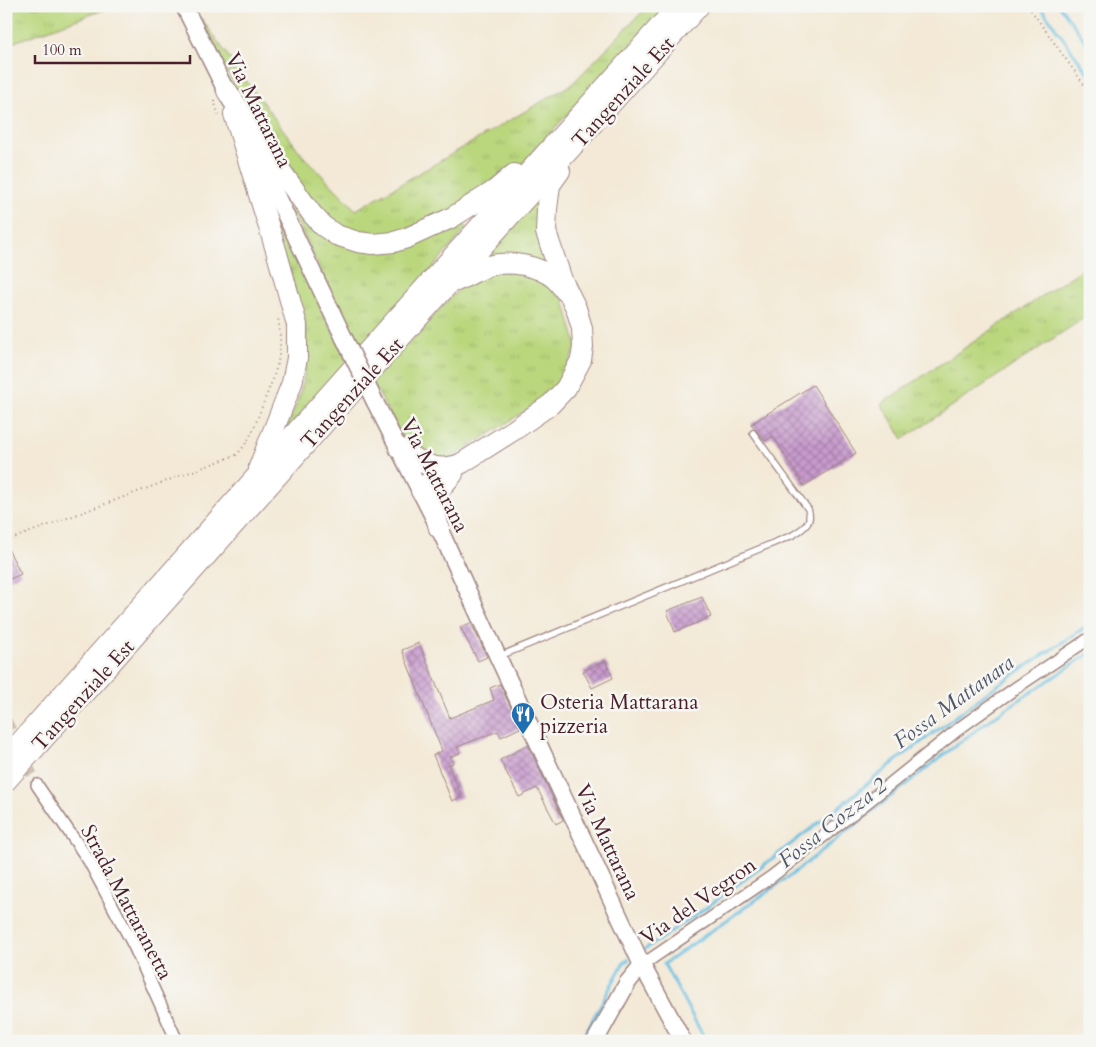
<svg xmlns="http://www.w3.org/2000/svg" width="1096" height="1047" font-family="Cardo,serif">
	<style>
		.grass { fill: url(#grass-tufts); stroke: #827b54 }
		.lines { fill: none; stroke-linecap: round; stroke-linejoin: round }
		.stream { stroke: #64bde1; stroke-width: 3 }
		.building { fill: url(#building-cross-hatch) }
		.street-tunnel { stroke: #d1c1b4; stroke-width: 11; stroke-dasharray: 11 5.5; stroke-linecap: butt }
		.lane-casing { stroke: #9e8480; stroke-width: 8 }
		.street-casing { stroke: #9e8480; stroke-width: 14 }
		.secondary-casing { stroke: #9e8480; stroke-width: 19 }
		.highway-casing { stroke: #9e8480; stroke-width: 22 }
		.path { stroke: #9e8480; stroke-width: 2; stroke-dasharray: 1 4; stroke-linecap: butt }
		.lane { stroke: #fff; stroke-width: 5.5 }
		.street { stroke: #fff; stroke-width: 11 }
		.secondary { stroke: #fff; stroke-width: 16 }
		.highway { stroke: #fff; stroke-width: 20 }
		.secondary-bridge-casing { stroke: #9e8480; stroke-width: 19; stroke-linecap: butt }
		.secondary-bridge { stroke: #fff; stroke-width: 16 }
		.labels { text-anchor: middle; stroke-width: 5; stroke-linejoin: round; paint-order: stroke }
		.street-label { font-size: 21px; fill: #4a1f2b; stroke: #f6f6f2 }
		.poi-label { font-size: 21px; fill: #4a1f2b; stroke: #f6f6f2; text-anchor: start }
		.water-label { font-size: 22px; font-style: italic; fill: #53566b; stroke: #f6f6f2 }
	</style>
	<defs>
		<pattern id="grass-tufts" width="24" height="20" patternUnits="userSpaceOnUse" patternTransform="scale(1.25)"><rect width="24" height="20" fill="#bad77d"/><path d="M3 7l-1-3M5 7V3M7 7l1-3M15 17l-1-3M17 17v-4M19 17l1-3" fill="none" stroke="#a1b86c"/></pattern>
		<pattern id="building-cross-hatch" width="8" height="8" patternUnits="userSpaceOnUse" patternTransform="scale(1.25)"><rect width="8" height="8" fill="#c79bcd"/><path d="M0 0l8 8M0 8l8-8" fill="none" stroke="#a47ea7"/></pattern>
	</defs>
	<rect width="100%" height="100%" fill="#f6f6f2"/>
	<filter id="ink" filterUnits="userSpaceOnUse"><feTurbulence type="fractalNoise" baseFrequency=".02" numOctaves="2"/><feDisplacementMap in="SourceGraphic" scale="10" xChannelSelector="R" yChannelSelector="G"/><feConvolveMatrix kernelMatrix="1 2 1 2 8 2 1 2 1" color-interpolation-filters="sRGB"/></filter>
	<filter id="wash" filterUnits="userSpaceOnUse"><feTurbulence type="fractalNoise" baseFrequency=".0096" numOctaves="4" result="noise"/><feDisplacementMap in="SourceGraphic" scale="20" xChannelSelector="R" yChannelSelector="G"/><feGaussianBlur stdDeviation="1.12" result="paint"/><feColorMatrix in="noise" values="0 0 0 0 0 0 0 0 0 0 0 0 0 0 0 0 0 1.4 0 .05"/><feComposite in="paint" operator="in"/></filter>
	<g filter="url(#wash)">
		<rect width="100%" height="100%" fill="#f3e9d6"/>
		<g class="grass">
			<path d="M 6,6 L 114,6 L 6,45 Z"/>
			<path d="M 648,6 L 666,6 L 513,174 L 452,213 L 385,236 L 347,229 L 329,218 L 305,194 L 249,116 L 201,18 L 236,67 L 303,156 L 356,210 L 572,84 Z"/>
			<path d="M 269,164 L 352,245 L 455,224 L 464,224 L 467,228 L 360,351 Z"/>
			<path d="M 257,176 L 349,365 L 283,434 C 289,421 296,408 300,394 C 307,370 307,347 305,323 Z"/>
			<path d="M 534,201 L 539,201 L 551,263 L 489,261 L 486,254 Z"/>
			<path d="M 1090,264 L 1090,314 L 903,439 L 881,404 Z"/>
			<path d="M 493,271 L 533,274 L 562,294 L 577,346 L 555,392 L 444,463 L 408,446 L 398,430 L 372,381 L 463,285 Z"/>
		</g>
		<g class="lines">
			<g class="stream">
				<path d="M 1040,6 L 1090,76"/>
				<path d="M 1060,6 L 1090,48"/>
				<path d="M 645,949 L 703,910 L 756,871 L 830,814 L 897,760 L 947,723 L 996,686 L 1090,624"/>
				<path d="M 581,1041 L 623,964 L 629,959"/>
				<path d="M 706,1041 L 664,964 L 790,876 L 946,753 L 992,718 L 1090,653"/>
			</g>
		</g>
		<g id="blocks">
			<g class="building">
				<path d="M 813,385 L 856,453 L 804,486 L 773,436 L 765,441 L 751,424 Z"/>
				<path d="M 6,545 L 21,574 L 6,581 Z"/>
				<path d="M 702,597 L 711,617 L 675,632 L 667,611 Z"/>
				<path d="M 471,623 L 487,657 L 478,661 L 460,627 Z"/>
				<path d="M 419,643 L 450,718 L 494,700 L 490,688 L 500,684 L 520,728 L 501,737 L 498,731 L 457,747 L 460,753 L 450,757 L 453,763 L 448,765 L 462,797 L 452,801 L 433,755 L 442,751 L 402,650 Z"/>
				<path d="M 605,661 L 613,678 L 592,688 L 583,671 Z"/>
				<path d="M 528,745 L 563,820 L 556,824 L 537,788 L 519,797 L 500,760 Z"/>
			</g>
		</g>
	</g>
	<g filter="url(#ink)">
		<use href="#blocks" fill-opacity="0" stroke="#9e8480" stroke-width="1"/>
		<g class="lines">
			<path class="street-tunnel" d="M 6,720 L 37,785"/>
			<g class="lane-casing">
				<path id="lane" d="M 500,656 L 793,535 C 804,528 813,523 808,509 L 753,433"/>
			</g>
			<g class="street-casing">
				<g id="street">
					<path d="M 37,785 L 89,861 L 134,946 L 177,1041"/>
					<path d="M 642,965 L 771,877 L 865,804 L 961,727 L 1017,687 L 1090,638"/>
				</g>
			</g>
			<g class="secondary-casing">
				<g id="secondary">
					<path d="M 184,6 L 231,101"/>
					<path d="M 248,136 L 344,338"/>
					<path d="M 375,402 L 439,528 L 498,657 L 642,965 L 683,1041"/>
					<path d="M 595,1041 L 628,982 L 642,965"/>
				</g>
			</g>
			<g class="highway-casing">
				<g id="highway">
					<path d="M 227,91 L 265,149 L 312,214 L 323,226 L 336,235 L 358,242 L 373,244 L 394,242 L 407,238 L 451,218 L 494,191 L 514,174"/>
					<path d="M 234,114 L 276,250 L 297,325 L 297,358 L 292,383 L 259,467"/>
					<path d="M 456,281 C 467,277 477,270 488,266 C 509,260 538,265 555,279 C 559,283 562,287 565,291"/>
					<path d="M 399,448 C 416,459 432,472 453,466"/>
					<path d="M 421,491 L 435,476 L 462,463 L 514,430 L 551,404 L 566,388 L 581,360 L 583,347 L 582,328 L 576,308 L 562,280 L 546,232 L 547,209 L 550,185 L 560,171"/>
					<path d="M 439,528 C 431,499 432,497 453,474"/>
					<path d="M 6,758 L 391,325 L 678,6"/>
					<path d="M 6,781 L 402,336 L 699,6"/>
				</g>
			</g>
			<g class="path">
				<path d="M 1028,6 L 1090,93"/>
				<path d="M 214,100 L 219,117"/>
				<path d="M 6,541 L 236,455 C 251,441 256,422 263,404 C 269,389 276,373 279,356 C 281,343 280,331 278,318"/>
			</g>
			<use href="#lane" class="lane"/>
			<use href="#street" class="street"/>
			<use href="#secondary" class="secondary"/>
			<use href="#highway" class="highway"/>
			<g class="secondary-bridge-casing">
				<path id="secondary-bridge" d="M 344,338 L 375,402"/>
			</g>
			<use href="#secondary-bridge" class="secondary-bridge"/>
		</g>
	</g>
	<defs>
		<g id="restaurant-pin" transform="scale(1.25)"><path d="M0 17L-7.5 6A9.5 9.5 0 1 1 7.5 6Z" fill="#1f6fb2" stroke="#f6f6f2"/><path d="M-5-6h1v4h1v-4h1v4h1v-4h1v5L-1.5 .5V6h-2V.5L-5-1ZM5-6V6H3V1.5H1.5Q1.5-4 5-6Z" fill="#fff"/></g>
	</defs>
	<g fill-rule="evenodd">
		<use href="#restaurant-pin" x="523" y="714"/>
	</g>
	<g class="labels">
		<g class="street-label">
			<text transform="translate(623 92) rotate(-48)" y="7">Tangenziale Est</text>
			<text transform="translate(259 110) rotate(64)" y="7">Via Mattarana</text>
			<text transform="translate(352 393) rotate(-48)" y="7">Tangenziale Est</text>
			<text transform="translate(435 475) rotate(63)" y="7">Via Mattarana</text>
			<text transform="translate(83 695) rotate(-48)" y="7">Tangenziale Est</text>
			<text transform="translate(608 842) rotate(65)" y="7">Via Mattarana</text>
			<text transform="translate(698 901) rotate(-35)" y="7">Via del Vegron</text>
			<text transform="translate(127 902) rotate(62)" y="7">Strada Mattaranetta</text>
		</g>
		<g class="poi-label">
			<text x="540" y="709">Osteria Mattarana<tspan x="540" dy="24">pizzeria</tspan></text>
		</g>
		<g class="water-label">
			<text transform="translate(953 701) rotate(-36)" y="8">Fossa Mattanara</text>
			<text transform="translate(832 822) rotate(-38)" y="8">Fossa Cozza 2</text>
		</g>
	</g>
	<rect width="1096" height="1047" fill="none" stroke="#f6f6f2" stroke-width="25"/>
	<path d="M35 55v8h155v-8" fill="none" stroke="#4a1f2b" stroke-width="2.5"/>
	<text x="42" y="55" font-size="15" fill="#4a1f2b" stroke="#f6f6f2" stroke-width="4" paint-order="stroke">100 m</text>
</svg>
